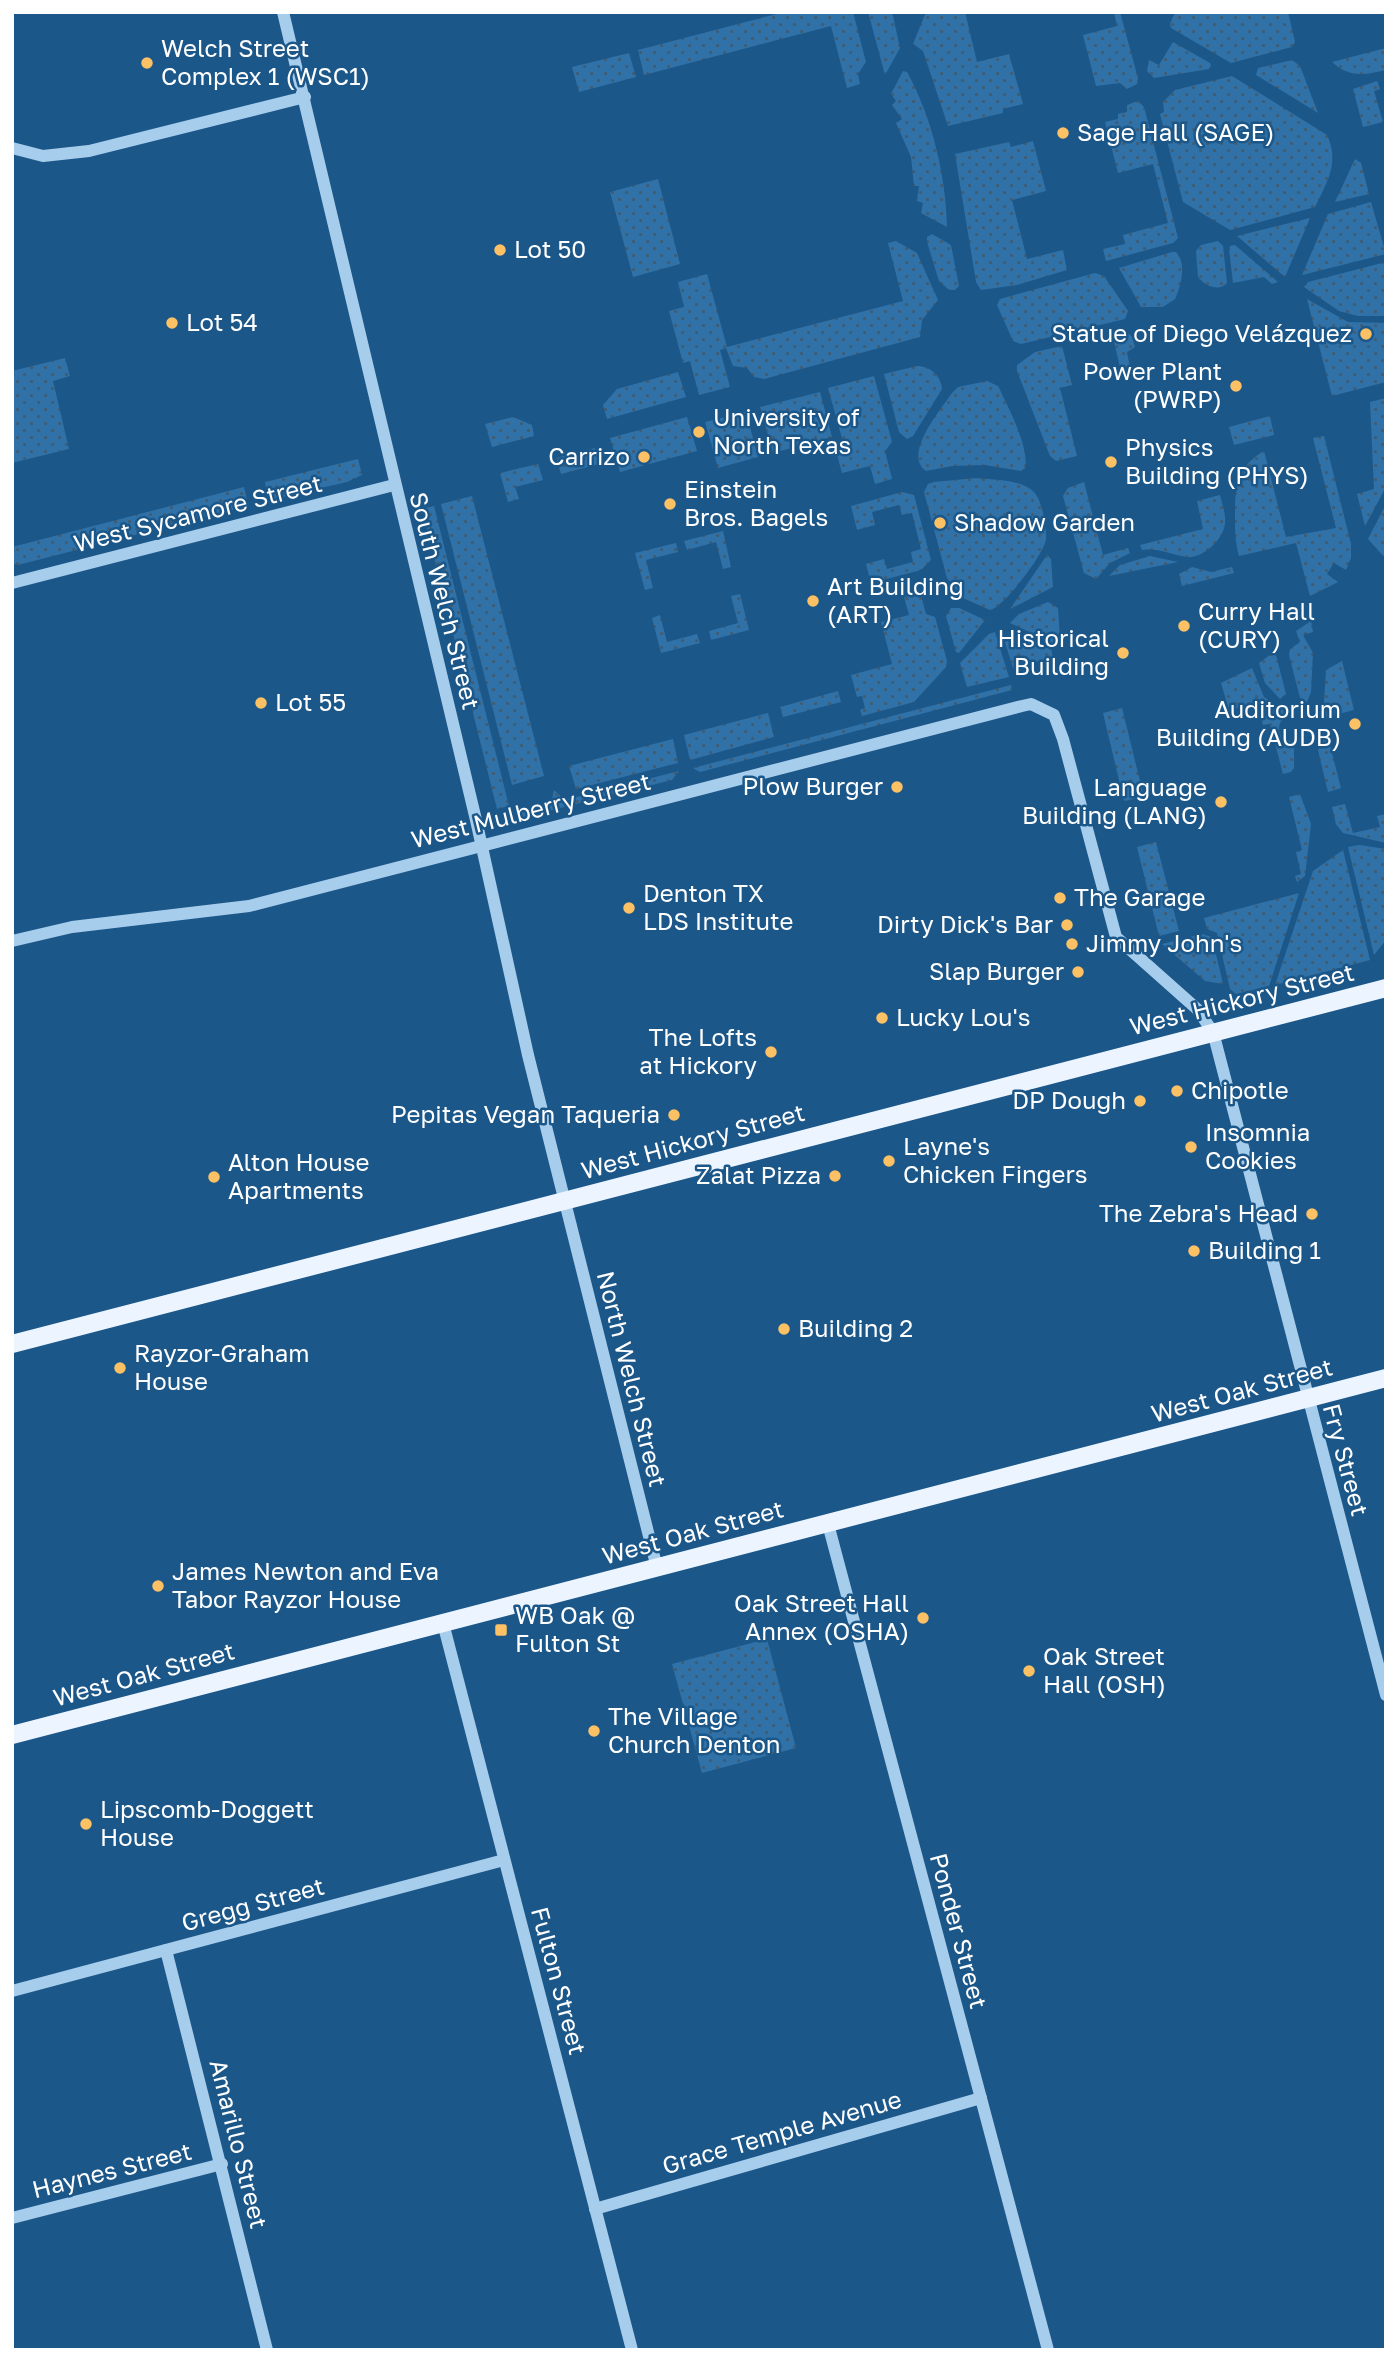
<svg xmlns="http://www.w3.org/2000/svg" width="1398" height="2362" font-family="'Golos Text',sans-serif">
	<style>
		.grass { fill: url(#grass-dots) }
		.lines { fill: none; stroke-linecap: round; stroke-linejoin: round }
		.minor { stroke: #a7cdec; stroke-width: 12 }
		.major { stroke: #ecf5ff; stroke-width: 18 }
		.poi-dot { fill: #fcc165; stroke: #1c5789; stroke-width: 2.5 }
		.labels { text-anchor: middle; stroke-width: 5; stroke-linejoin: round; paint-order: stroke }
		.poi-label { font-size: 24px; fill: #fff; stroke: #1c5789; text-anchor: start }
		.street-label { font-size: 24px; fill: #fff; stroke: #1c5789 }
	</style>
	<defs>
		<pattern id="grass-dots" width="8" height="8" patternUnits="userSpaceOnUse" patternTransform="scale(1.75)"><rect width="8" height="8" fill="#3071a7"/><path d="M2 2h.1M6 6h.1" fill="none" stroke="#415b70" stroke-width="1.8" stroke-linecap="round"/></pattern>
	</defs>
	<rect width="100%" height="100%" fill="#1c5789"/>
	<g class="grass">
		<path d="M 784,12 L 853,12 L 866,62 L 858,74 L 860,84 L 847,88 L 831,26 L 644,75 L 638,50 Z"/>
		<path d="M 868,12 L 892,12 L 900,48 L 885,75 Z"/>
		<path d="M 926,12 L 965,12 L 977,62 L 1009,54 L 1023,104 L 1003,109 L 1003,113 L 948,126 L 923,51 L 913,44 Z"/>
		<path d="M 1114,12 L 1120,12 L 1138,78 L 1137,84 L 1127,89 L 1120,83 L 1096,86 L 1083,35 L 1117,26 Z"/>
		<path d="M 1175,12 L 1288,12 L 1295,42 L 1292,47 L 1231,63 L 1171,28 L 1170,24 Z"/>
		<path d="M 1173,42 L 1210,63 L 1211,65 L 1209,69 L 1154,78 L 1147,71 L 1149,60 L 1159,65 Z"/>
		<path d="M 1386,48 L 1386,70 C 1365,75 1349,78 1332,62 Z"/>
		<path d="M 629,53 L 636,77 L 579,92 L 572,67 Z"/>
		<path d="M 1292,60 L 1300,66 L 1318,113 L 1256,75 L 1258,68 Z"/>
		<path d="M 903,71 L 907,72 C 932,117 946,176 947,227 L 921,213 L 923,203 L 917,201 L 919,186 L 914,186 L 911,157 L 896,123 L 902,119 L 892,105 L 896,101 L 891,94 Z"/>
		<path d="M 1232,76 L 1327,135 C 1340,163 1327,182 1315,207 L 1230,230 L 1183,202 L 1160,114 L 1164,112 L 1163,102 L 1175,90 Z"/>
		<path d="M 1377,81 L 1380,89 L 1374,91 L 1383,122 L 1363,127 L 1353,89 Z"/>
		<path d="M 1138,101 L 1144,107 L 1178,238 L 1173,243 L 1106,261 L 1103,249 L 1125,244 L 1123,235 L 1168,223 L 1153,164 L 1118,173 L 1105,122 L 1118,119 L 1118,114 L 1127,112 L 1127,105 Z"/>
		<path d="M 1033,141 L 1046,191 L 1012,200 L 1027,259 L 1063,250 L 1067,270 L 1017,285 L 981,290 L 976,282 L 955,154 L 1009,142 L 1011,147 Z"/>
		<path d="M 1355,159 L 1361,163 L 1369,194 L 1335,202 Z"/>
		<path d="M 658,179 L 680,264 L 633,277 L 610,192 Z"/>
		<path d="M 1371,202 L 1386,254 L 1302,275 L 1328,214 Z"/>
		<path d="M 1310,218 L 1285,277 L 1237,236 Z"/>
		<path d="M 932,234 L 951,245 L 959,286 L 955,290 L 949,290 L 939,281 L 927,242 L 927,237 Z"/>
		<path d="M 896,241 L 917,253 L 938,300 L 922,320 L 920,337 L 764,379 L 754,377 L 747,368 L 733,366 L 726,348 L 720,350 L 730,387 L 699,395 L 690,361 L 683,363 L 669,311 L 684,307 L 678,282 L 707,274 L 727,347 L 903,301 L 888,243 Z"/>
		<path d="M 1218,241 L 1223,246 L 1227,283 C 1219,292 1205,286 1198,277 L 1196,251 L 1201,245 Z"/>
		<path d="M 1235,245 L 1278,282 L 1272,284 L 1264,277 L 1233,283 L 1229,249 L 1230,246 Z"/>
		<path d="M 1172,252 L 1176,252 C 1187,263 1181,286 1175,299 L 1163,307 L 1141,307 L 1119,268 Z"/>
		<path d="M 1386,262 L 1386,316 L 1358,316 L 1339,311 L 1304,287 L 1308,282 Z"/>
		<path d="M 1095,273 L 1104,276 L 1128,311 L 1125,319 L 1021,344 L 1013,341 L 997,305 L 1000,299 Z"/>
		<path d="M 1307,299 L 1348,322 L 1386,323 L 1386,382 L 1332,396 Z"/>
		<path d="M 1125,330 L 1132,337 L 1135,347 L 1127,352 L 1130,368 L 1121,372 L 1112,333 Z"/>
		<path d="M 1062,346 L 1072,385 L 1060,388 L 1077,456 L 1056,461 L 1050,456 L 1017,371 L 1017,365 L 1035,352 Z"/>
		<path d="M 65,358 L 70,376 L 53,381 L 69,449 L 12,463 L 12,371 Z"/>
		<path d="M 917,366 C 929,366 941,375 942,389 L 913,436 L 907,439 L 899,432 L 884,374 Z"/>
		<path d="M 678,372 L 686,397 L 607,419 L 603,405 L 617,389 Z"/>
		<path d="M 874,376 L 892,442 L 885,451 L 892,479 L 875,484 L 870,466 L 842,473 L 837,455 L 846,453 L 828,388 Z"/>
		<path d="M 987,381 L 998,386 C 1007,405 1030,448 1025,468 L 1021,471 L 985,465 L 952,466 L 926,471 C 902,455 941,409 952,393 L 958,387 Z"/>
		<path d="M 820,392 L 832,437 L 773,453 L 760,407 Z"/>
		<path d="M 1386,398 L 1386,487 L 1365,526 L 1357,494 L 1374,489 L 1370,402 Z"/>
		<path d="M 746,412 L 758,457 L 718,468 L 705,422 Z"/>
		<path d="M 1270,416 L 1274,435 L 1234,445 L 1229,427 Z"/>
		<path d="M 513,417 L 532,425 L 534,436 L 492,447 L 485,424 Z"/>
		<path d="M 687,417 L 697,451 L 620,472 L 610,438 Z"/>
		<path d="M 1324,436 L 1351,544 L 1351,558 L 1346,570 L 1334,563 L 1327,574 L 1338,582 L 1310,596 L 1296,543 L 1239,556 C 1235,541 1235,532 1235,518 C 1235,489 1236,467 1264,451 L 1286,537 L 1336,528 L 1313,438 Z"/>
		<path d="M 595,448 L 599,464 L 561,474 L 556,458 Z"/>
		<path d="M 358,459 L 362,475 L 347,482 L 274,499 L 267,494 L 265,482 Z"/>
		<path d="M 538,464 L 543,480 L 515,487 L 519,499 L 508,502 L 500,473 Z"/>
		<path d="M 976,478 C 994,480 1020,479 1034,492 C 1042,500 1047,528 1046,539 C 1045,553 1003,608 990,610 L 963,598 L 947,578 L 924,492 L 928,484 L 934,482 Z"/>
		<path d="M 1084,482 L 1103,555 L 1128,548 L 1130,553 L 1110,563 L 1096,579 L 1084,573 L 1063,496 L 1068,488 Z"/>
		<path d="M 244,487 L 247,500 L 240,508 L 18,565 L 12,563 L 12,547 Z"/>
		<path d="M 902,492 L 914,495 L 931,560 L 921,570 L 871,583 L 866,564 L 884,559 L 887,569 L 913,562 L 911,552 L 921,549 L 912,513 L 902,515 L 899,505 L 872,512 L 875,525 L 857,530 L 851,506 Z"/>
		<path d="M 1220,495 C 1222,504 1226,514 1225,523 C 1224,539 1203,559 1186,557 C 1169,554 1159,548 1142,550 L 1140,545 L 1203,529 L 1197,501 Z"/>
		<path d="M 472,496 L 544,776 L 512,785 L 441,504 Z"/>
		<path d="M 1386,504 L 1386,559 L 1368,539 Z"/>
		<path d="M 434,506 L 509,806 L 497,809 L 422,509 Z"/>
		<path d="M 723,531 L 731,567 L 723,569 L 716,542 L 687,550 L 684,541 Z"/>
		<path d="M 676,543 L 678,552 L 646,560 L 653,588 L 645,590 L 635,553 Z"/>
		<path d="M 1047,555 L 1051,559 L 1053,587 L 1010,609 Z"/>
		<path d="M 1150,556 L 1178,562 L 1109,576 L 1120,565 Z"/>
		<path d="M 1192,567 L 1211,572 L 1232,567 L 1234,573 L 1182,586 L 1179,574 Z"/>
		<path d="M 920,592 L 926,614 L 935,617 L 947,661 L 946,667 L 914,702 L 862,716 L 860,710 L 865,708 L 862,696 L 857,697 L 851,675 L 892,664 L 881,622 L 909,615 L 904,597 Z"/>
		<path d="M 740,594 L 749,630 L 711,640 L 709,631 L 738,623 L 731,596 Z"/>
		<path d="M 1048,602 L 1058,608 L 1060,639 L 1057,645 L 1010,623 L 1019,614 Z"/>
		<path d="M 951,608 L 959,608 L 985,620 L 959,653 L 956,652 L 946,616 Z"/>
		<path d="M 660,615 L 667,642 L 697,634 L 700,643 L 661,653 L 652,618 Z"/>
		<path d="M 1311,621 L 1313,632 L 1303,635 L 1313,653 L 1311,692 L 1307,702 L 1300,698 L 1289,655 L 1290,649 L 1300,642 L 1296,631 Z"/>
		<path d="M 995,632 L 1009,677 L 967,687 L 960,663 L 989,634 Z"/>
		<path d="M 1008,634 L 1051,649 L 1053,657 L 1013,668 L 1004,639 Z"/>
		<path d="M 1275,651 L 1286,694 L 1280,699 L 1265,683 L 1259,663 Z"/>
		<path d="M 1342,661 L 1354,710 L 1323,718 L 1326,670 Z"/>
		<path d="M 1252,668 L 1264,697 L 1290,715 C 1279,720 1276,727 1282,738 L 1294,742 L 1294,768 L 1291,772 L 1283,774 L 1270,724 L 1263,725 L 1259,710 L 1252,711 L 1251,705 L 1229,710 L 1221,683 Z"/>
		<path d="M 1011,685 L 1012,690 L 700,772 L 693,768 Z"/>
		<path d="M 838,691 L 841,702 L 783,717 L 780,707 Z"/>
		<path d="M 1122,708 L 1144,797 L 1124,801 L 1103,713 Z"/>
		<path d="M 768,713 L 774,737 L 690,760 L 684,735 Z"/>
		<path d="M 1326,730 L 1341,788 L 1328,792 L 1318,750 L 1322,732 Z"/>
		<path d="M 673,739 L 678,763 L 576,789 L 569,766 Z"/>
		<path d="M 679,771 L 672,780 L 520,818 L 518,813 L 551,804 L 554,790 L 565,800 Z"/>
		<path d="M 1300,794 L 1311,824 L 1305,876 L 1297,882 L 1295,876 L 1301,874 L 1296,852 L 1302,850 L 1289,797 Z"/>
		<path d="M 1345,804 L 1353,833 L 1380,827 L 1377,816 L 1386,814 L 1386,843 L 1343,833 L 1336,824 L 1332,807 Z"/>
		<path d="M 1156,842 L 1179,931 L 1159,936 L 1137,847 Z"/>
		<path d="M 1359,845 L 1386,849 L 1386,940 L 1374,955 L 1348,847 Z"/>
		<path d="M 1343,850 L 1370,960 L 1275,985 L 1313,871 Z"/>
		<path d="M 1299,893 L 1269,986 L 1236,994 L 1230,989 L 1217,933 L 1207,929 L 1204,918 Z"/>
		<path d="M 1202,934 L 1212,937 L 1223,984 L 1205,981 L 1162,944 Z"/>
		<path d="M 767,1639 L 796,1748 L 702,1773 L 672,1664 Z"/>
	</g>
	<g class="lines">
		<g class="minor">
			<path d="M 283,12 L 476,820 L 528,1055 L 657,1568"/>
			<path d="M 12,148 L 43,156 L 89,151 L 305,97"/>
			<path d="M 12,583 L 394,485"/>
			<path d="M 12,941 L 72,927 L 249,906 L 1022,706 L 1031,704 L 1054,715 L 1063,739 L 1116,937 L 1197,1009 L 1213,1032 L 1386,1695"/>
			<path d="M 828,1524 L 1048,2350"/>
			<path d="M 443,1623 L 632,2350"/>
			<path d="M 166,1950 L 267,2350"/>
			<path d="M 12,1991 L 504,1860"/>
			<path d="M 595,2209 L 981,2098"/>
			<path d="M 12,2218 L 222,2164"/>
		</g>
		<g class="major">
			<path d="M 12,1344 L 1386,988"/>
			<path d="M 12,1735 L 1386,1378"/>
		</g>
	</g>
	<g class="poi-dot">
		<circle cx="147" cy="63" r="7"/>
		<circle cx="1063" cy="133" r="7"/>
		<circle cx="500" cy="250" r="7"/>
		<circle cx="172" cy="323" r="7"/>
		<circle cx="1366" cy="334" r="7"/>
		<circle cx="1236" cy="386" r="7"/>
		<circle cx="699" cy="432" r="7"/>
		<circle cx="644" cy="457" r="7"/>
		<circle cx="1111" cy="462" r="7"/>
		<circle cx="670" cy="504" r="7"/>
		<circle cx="940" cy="523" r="7"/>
		<circle cx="813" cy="601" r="7"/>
		<circle cx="1184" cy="626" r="7"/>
		<circle cx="1123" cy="653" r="7"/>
		<circle cx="261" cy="703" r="7"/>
		<circle cx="1355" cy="724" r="7"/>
		<circle cx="897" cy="787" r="7"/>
		<circle cx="1221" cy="802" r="7"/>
		<circle cx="1060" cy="898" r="7"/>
		<circle cx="629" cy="908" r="7"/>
		<circle cx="1067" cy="925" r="7"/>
		<circle cx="1072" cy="944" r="7"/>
		<circle cx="1078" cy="972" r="7"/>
		<circle cx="882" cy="1018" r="7"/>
		<circle cx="771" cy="1052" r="7"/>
		<circle cx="1177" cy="1091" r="7"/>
		<circle cx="1140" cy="1101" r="7"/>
		<circle cx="674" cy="1115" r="7"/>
		<circle cx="1191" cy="1147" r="7"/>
		<circle cx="889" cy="1161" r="7"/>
		<circle cx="835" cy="1176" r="7"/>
		<circle cx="214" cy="1177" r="7"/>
		<circle cx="1312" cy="1214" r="7"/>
		<circle cx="1194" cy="1251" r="7"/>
		<circle cx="784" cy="1329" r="7"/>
		<circle cx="120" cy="1368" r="7"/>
		<circle cx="158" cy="1586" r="7"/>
		<circle cx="923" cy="1618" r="7"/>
		<rect x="494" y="1623" width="14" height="14" rx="3.5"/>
		<circle cx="1029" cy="1671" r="7"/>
		<circle cx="594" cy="1731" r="7"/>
		<circle cx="86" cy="1824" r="7"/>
	</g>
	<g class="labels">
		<g class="poi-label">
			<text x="161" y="57">Welch Street<tspan x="161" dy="28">Complex 1 (WSC1)</tspan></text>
			<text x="1077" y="141">Sage Hall (SAGE)</text>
			<text x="514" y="258">Lot 50</text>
			<text x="186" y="331">Lot 54</text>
			<text x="1352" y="342" text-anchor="end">Statue of Diego Velázquez</text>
			<text x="1222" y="380" text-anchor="end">Power Plant<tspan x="1222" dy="28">(PWRP)</tspan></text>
			<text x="713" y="426">University of<tspan x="713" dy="28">North Texas</tspan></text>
			<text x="1125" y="456">Physics<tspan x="1125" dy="28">Building (PHYS)</tspan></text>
			<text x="630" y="465" text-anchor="end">Carrizo</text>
			<text x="684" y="498">Einstein<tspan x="684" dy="28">Bros. Bagels</tspan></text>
			<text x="954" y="531">Shadow Garden</text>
			<text x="827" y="595">Art Building<tspan x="827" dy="28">(ART)</tspan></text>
			<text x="1198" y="620">Curry Hall<tspan x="1198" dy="28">(CURY)</tspan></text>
			<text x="1109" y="647" text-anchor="end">Historical<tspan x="1109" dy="28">Building</tspan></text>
			<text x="275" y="711">Lot 55</text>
			<text x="1341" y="718" text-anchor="end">Auditorium<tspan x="1341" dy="28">Building (AUDB)</tspan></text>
			<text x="883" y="795" text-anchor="end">Plow Burger</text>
			<text x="1207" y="796" text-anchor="end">Language<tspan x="1207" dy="28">Building (LANG)</tspan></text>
			<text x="643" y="902">Denton TX<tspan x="643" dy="28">LDS Institute</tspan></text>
			<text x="1074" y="906">The Garage</text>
			<text x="1053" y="933" text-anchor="end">Dirty Dick's Bar</text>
			<text x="1086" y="952">Jimmy John's</text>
			<text x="1064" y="980" text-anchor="end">Slap Burger</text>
			<text x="896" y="1026">Lucky Lou's</text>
			<text x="757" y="1046" text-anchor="end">The Lofts<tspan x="757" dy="28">at Hickory</tspan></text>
			<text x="1191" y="1099">Chipotle</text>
			<text x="1126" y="1109" text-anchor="end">DP Dough</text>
			<text x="660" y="1123" text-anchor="end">Pepitas Vegan Taqueria</text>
			<text x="1205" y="1141">Insomnia<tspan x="1205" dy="28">Cookies</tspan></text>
			<text x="903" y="1155">Layne's<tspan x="903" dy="28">Chicken Fingers</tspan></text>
			<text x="228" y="1171">Alton House<tspan x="228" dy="28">Apartments</tspan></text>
			<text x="821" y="1184" text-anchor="end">Zalat Pizza</text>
			<text x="1298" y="1222" text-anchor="end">The Zebra's Head</text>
			<text x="1208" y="1259">Building 1</text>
			<text x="798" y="1337">Building 2</text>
			<text x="134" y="1362">Rayzor-Graham<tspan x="134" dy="28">House</tspan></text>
			<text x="172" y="1580">James Newton and Eva<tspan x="172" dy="28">Tabor Rayzor House</tspan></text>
			<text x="909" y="1612" text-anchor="end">Oak Street Hall<tspan x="909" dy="28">Annex (OSHA)</tspan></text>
			<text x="515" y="1624">WB Oak @<tspan x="515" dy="28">Fulton St</tspan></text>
			<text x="1043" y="1665">Oak Street<tspan x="1043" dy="28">Hall (OSH)</tspan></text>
			<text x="608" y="1725">The Village<tspan x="608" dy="28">Church Denton</tspan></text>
			<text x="100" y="1818">Lipscomb-Doggett<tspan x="100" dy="28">House</tspan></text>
		</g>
		<g class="street-label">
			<text transform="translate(198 514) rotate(-14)" y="8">West Sycamore Street</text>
			<text transform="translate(444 601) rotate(76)" y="8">South Welch Street</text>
			<text transform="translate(531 811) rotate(-14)" y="8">West Mulberry Street</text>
			<text transform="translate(1242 1000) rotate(-14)" y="8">West Hickory Street</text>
			<text transform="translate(693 1142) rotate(-15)" y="8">West Hickory Street</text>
			<text transform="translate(631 1379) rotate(76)" y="8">North Welch Street</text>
			<text transform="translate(1242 1391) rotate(-15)" y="8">West Oak Street</text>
			<text transform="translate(1345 1460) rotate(75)" y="8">Fry Street</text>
			<text transform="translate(693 1533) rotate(-15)" y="8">West Oak Street</text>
			<text transform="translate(144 1675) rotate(-15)" y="8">West Oak Street</text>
			<text transform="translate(253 1905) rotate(-15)" y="8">Gregg Street</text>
			<text transform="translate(958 1931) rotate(75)" y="8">Ponder Street</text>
			<text transform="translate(558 1981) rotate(75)" y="8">Fulton Street</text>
			<text transform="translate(782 2133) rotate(-16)" y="8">Grace Temple Avenue</text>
			<text transform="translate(238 2144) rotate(76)" y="8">Amarillo Street</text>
			<text transform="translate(112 2171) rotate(-14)" y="8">Haynes Street</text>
		</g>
	</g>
	<rect width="1398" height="2362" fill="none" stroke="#ffffff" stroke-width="28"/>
</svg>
